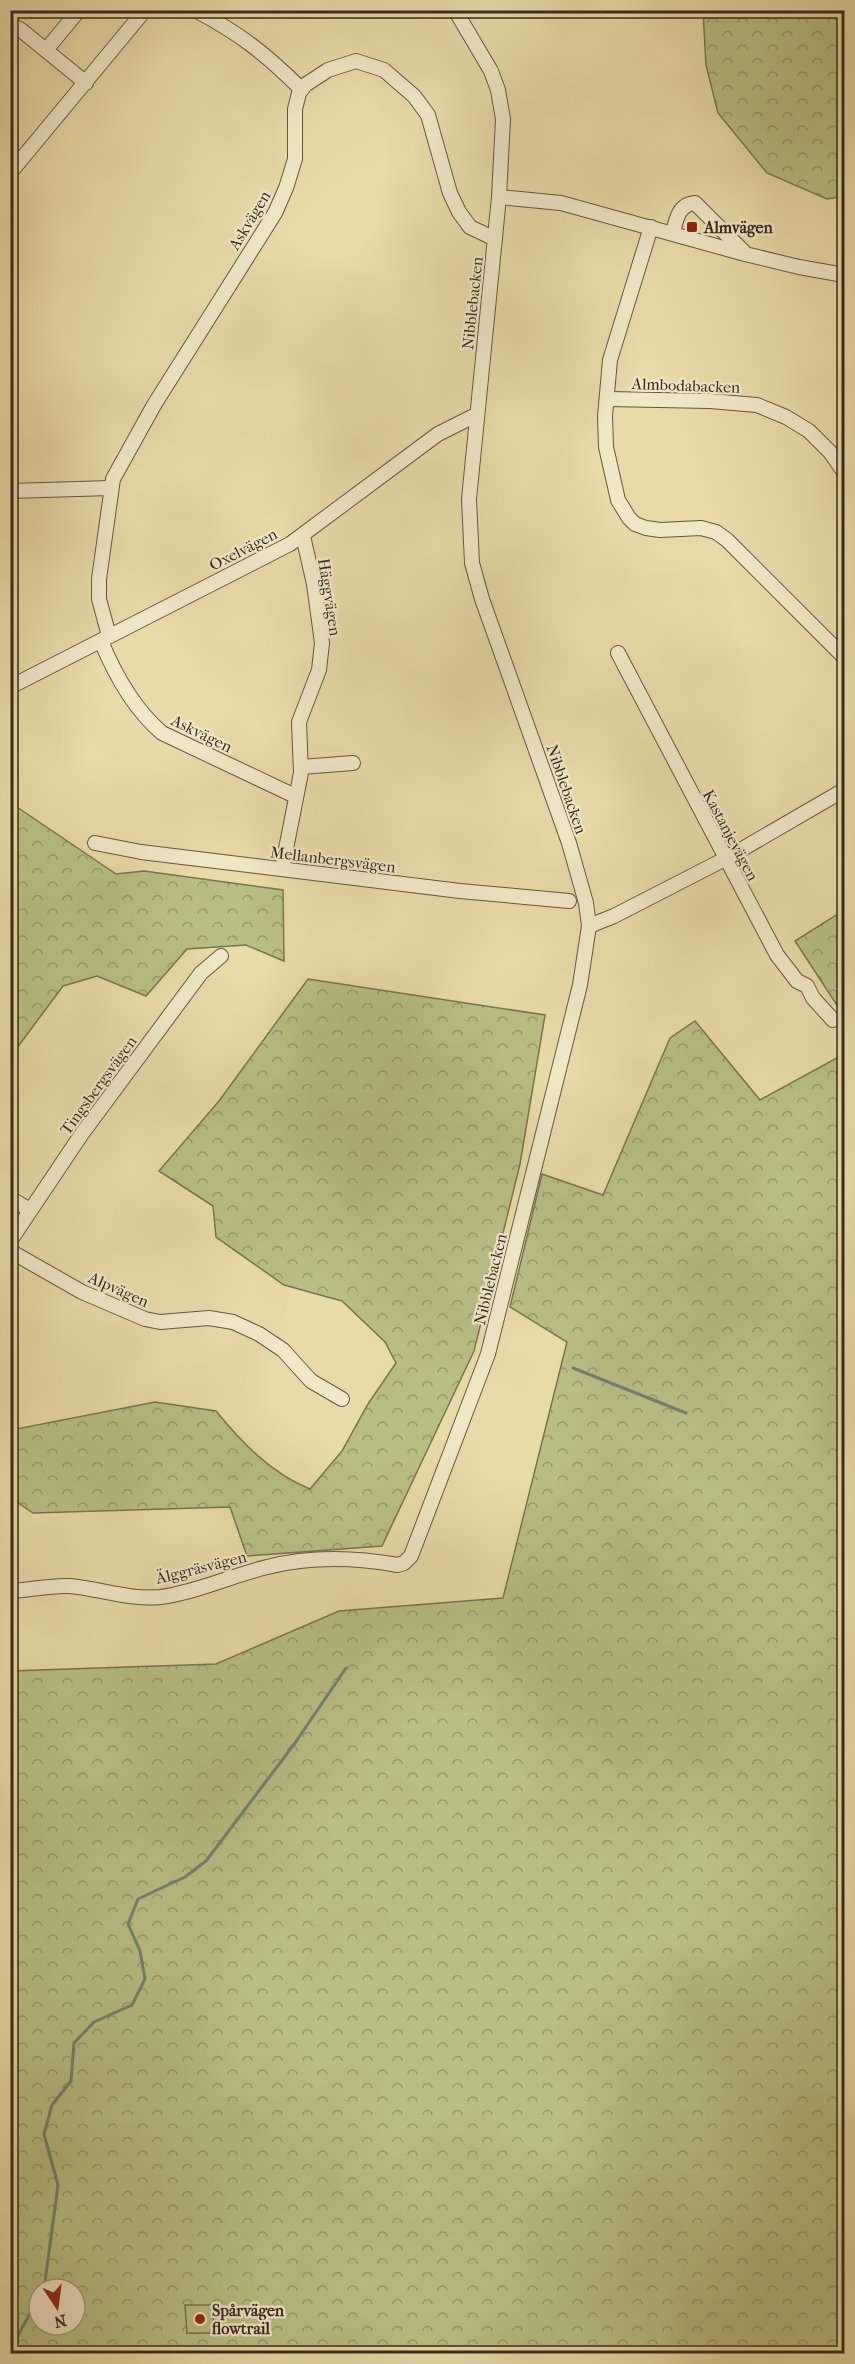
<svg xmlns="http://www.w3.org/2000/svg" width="855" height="2364" font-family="'IM FELL French Canon',serif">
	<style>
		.forest { fill: url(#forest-crowns); stroke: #787452; stroke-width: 1.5; fill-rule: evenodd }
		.pitch { fill: #b9be86; stroke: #787452; stroke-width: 1.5 }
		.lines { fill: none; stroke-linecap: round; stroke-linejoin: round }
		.stream { stroke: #718171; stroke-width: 3 }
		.minor-casing { stroke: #645641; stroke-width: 16 }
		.minor { stroke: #f1e7c7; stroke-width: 14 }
		.poi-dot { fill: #8f2418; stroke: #f1e7c7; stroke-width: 2 }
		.labels { text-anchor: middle; stroke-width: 4.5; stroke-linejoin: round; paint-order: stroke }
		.street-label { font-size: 16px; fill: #382a1e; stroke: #f1e7c7 }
		.poi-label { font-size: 16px; font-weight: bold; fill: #382a1e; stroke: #f1e7c7; text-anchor: start }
	</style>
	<defs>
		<pattern id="forest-crowns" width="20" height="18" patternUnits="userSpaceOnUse" patternTransform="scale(1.5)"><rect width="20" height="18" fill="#b9be86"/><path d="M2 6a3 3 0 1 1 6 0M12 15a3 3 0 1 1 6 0" fill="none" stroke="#979b6d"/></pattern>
	</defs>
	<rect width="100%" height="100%" fill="#e9daa9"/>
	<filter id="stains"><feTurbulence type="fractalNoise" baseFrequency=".00333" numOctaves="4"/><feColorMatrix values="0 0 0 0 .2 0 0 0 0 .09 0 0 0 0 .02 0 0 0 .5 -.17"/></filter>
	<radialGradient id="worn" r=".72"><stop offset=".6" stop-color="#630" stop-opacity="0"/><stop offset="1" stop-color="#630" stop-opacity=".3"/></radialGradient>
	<g class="forest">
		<path d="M 703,11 L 844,11 L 844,196 L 827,199 L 767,173 L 718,113 L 706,65 Z"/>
		<path d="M 11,803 L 116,874 L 144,871 L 283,890 L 284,961 L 246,945 L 187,949 L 146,996 L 97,976 L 63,986 L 11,1056 Z"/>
		<path d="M 844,910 L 844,1016 L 795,941 Z"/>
		<path d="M 308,979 L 545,1015 L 520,1164 L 474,1351 L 382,1546 L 247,1556 L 230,1507 L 33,1513 L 11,1498 L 11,1430 L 155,1402 L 216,1411 C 242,1443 272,1474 310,1489 L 342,1451 L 368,1404 L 396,1363 L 385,1342 L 342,1301 L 284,1285 L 216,1237 L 213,1206 L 159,1171 L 219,1101 Z"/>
		<path d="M 695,1021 L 760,1100 L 844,1054 L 844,2353 L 11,2353 L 10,1671 L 216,1664 L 339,1611 L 503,1598 L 567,1342 L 510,1307 L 542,1174 L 603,1195 L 670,1038 ZM 39,2289 L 75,2289 L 75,2325 L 39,2325 ZM 213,2305 L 213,2333 L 187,2333 Z"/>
	</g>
	<path class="pitch" d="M 185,2305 L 213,2305 L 214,2333 L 187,2333 Z"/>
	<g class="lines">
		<g class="stream">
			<path d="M 573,1368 L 686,1413"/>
			<path d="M 44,2289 L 58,2185 L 44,2134 L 52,2105 L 71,2081 L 74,2043 L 94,2022 L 132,2005 L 145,1979 L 140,1951 L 128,1924 L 138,1899 L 185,1877 L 206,1861 L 295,1743 L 346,1668"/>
			<path d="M 10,2350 L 39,2297"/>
		</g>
		<g class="minor-casing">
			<g id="minor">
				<path d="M 195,10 C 239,33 266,54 301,89"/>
				<path d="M 10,24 L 21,30 L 86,83"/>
				<path d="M 46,50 L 79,10"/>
				<path d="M 10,173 L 145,10"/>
				<path d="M 499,197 L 561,203 L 745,254 L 799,267 L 844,275"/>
				<path d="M 651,227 L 610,360 L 605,416 L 606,447 L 618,500 L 629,518 L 635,524 L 646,528 L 660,530 L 701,528 L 716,532 L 727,540 L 844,657"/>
				<path d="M 673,233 C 676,219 679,204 695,203 L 744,252"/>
				<path d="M 608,399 L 710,401 L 757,405 L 786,417 L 809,431 L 830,452 L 844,472"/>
				<path d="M 10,491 L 111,488"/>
				<path d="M 109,636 L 99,599 L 99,579 L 113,479 L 154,405 L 275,213 L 286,188 L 295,159 L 295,109 L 299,93 L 305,85 L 328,70 L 356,61 L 384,70 L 414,96 L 428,115 L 450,193 L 459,212 L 470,227 L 495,239"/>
				<path d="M 101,641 C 115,675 134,709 162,733 L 295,796"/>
				<path d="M 618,653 L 777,955 L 797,981 L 807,986 L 813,998 L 833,1020"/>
				<path d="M 10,687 L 290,544 L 438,434 L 476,415"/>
				<path d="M 301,767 L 353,763"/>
				<path d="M 95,843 L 141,852 L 460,891 L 569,901"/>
				<path d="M 282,869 L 301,773 L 299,722 L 319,670 L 322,643 L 314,584 L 303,536"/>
				<path d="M 589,926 L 614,916 L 725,859 L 844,790"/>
				<path d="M 10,1198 L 30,1210"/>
				<path d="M 10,1241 L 81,1135 L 201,973 L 221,956"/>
				<path d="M 10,1251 L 82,1292 L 145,1319 L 160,1322 L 209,1318 L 233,1322 L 259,1334 L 283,1350 L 311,1381 L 342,1399"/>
				<path d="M 10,1591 C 30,1590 51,1585 70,1586 C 101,1589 129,1600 161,1597 C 197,1592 231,1576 267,1567 C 311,1556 353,1557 398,1565 L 404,1563 L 411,1556 L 488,1354 L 580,985 L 589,926 L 586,903 L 569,843 L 482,599 L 472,563 L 469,499 L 499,197 L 503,119 L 498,90 L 491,71 L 455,10"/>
			</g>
		</g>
		<use href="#minor" class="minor"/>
	</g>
	<g class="poi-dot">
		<rect x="686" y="221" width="12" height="12" rx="3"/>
		<circle cx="200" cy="2319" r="6"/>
	</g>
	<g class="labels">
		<g class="street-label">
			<text transform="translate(249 220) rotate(-59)" y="6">Askvägen</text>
			<text transform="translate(472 303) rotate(-84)" y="6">Nibblebacken</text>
			<text transform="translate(686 385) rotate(2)" y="6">Almbodabacken</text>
			<text transform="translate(243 549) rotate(-27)" y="6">Oxelvägen</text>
			<text transform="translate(330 597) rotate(81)" y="6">Häggvägen</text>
			<text transform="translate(202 733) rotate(26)" y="6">Askvägen</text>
			<text transform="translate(567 789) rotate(71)" y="6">Nibblebacken</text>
			<text transform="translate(731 835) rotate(62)" y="6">Kastanjevägen</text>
			<text transform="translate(333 859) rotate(7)" y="6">Mellanbergsvägen</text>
			<text transform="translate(98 1085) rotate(-54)" y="6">Tingsbergsvägen</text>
			<text transform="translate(490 1279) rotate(-76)" y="6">Nibblebacken</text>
			<text transform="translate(119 1289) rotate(24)" y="6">Alpvägen</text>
			<text transform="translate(201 1567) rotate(-14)" y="6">Älggräsvägen</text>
		</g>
		<g class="poi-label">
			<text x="704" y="233">Almvägen</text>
			<text x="212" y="2316">Spårvägen<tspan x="212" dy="18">flowtrail</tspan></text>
		</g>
	</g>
	<rect width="855" height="2364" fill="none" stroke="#e9daa9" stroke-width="36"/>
	<rect x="12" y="12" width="831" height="2340" fill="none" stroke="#382a1e" stroke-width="3"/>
	<rect x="18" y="18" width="819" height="2328" fill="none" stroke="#382a1e" stroke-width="1.5"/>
	<g transform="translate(57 2307) rotate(167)"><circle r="28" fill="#f1e7c7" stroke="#a79b83" stroke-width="1.5"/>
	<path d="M0-4.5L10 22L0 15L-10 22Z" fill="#8f2418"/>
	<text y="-9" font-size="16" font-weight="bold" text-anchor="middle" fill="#382a1e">N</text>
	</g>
	<rect width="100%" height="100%" filter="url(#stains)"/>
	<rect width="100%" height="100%" fill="url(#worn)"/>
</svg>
